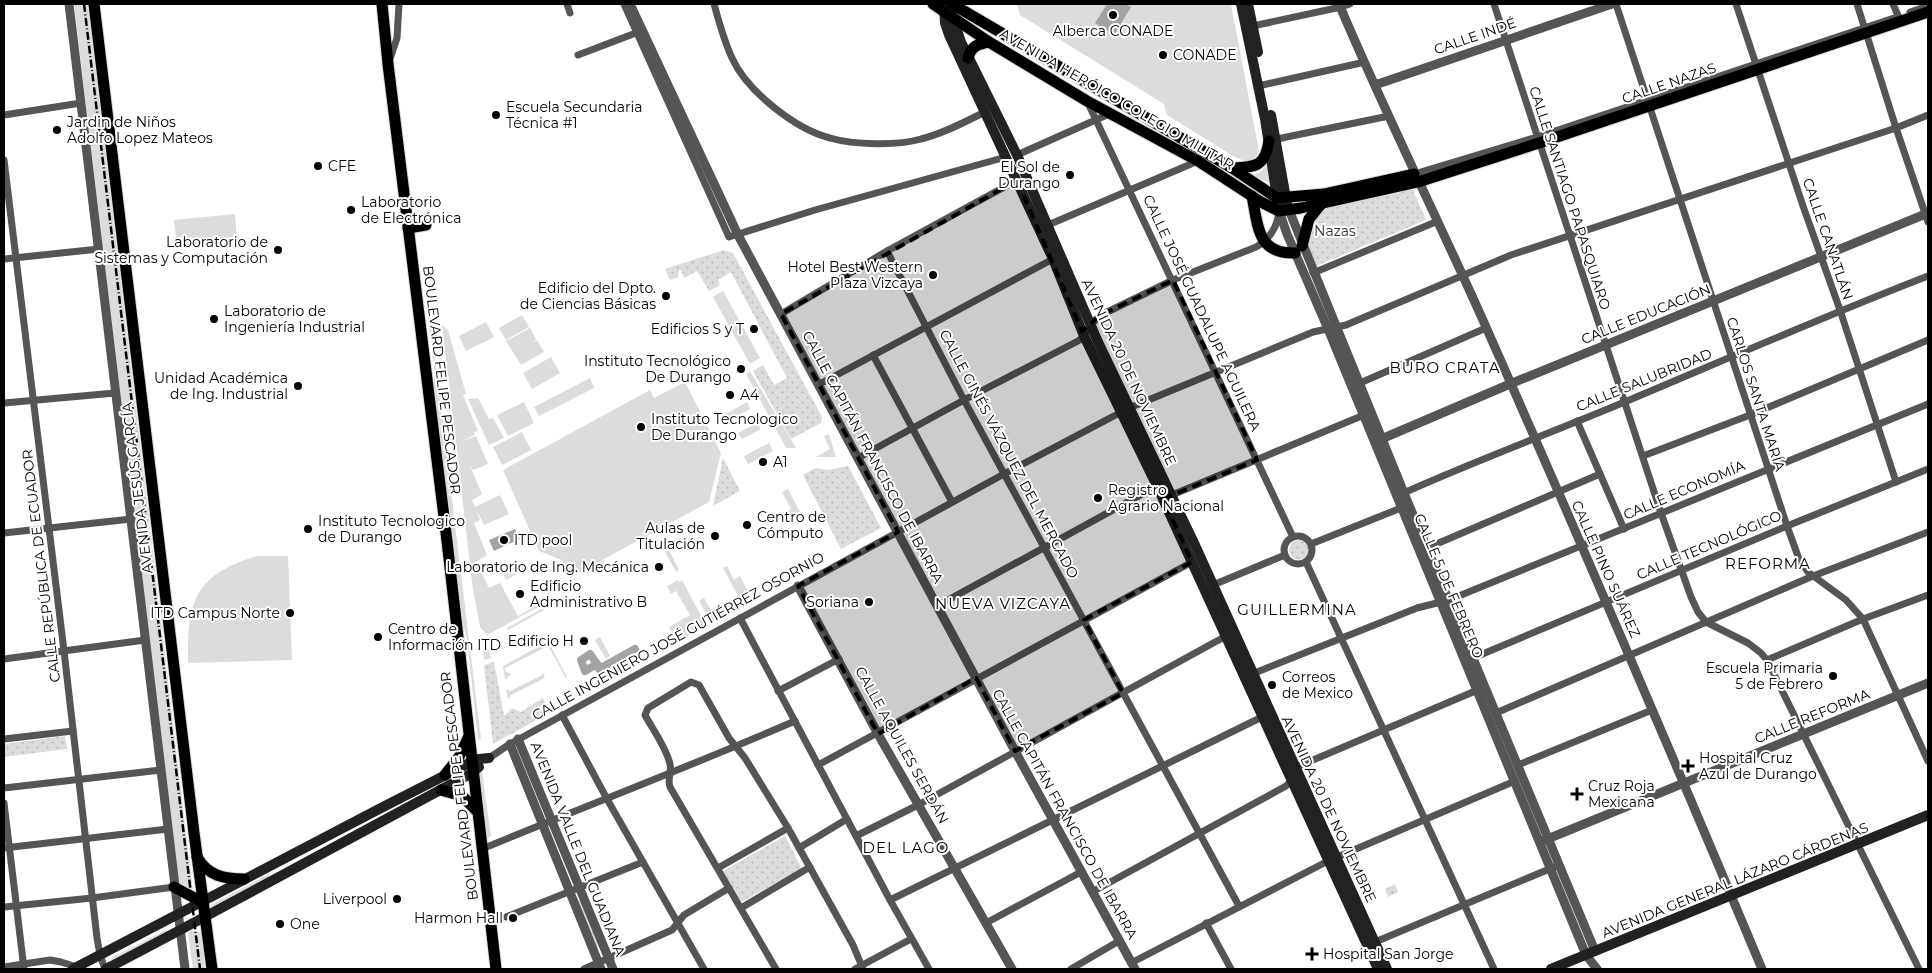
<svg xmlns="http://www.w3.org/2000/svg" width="1932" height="973" font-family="Montserrat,sans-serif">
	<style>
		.grass { fill: #dcdcdc }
		.park { fill: url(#park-dots) }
		.water { fill: #a3a3a3 }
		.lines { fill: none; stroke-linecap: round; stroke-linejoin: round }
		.canal { stroke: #a3a3a3; stroke-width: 8 }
		.primary-casing { stroke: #dbdbdb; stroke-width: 13 }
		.minor { stroke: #555; stroke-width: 7 }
		.tertiary { stroke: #555; stroke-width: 9 }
		.secondary { stroke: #222; stroke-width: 10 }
		.primary { stroke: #000; stroke-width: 11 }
		.rail { stroke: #000; stroke-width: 2.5; stroke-dasharray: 8 2.5 1 2.5; stroke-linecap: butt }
		.marked { fill: #000; fill-opacity: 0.2; stroke: #000; stroke-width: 4; stroke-dasharray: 10 6; stroke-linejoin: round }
		.poi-dot { fill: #000; stroke: #fff; stroke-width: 2 }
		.labels { text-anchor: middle; stroke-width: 4; stroke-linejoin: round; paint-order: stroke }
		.poi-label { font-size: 14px; fill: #000; stroke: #fff; text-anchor: start }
		.street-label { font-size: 14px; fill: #000; stroke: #fff }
		.park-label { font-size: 14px; fill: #333; stroke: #fff }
		.neighbourhood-label { font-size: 15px; letter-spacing: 1px; fill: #000; stroke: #fff }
	</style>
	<defs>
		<pattern id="park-dots" width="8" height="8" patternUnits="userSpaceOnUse" patternTransform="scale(1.25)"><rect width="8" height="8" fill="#dcdcdc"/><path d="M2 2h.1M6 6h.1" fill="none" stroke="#bbb" stroke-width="1.8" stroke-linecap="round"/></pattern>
	</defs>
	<rect width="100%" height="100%" fill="#fff"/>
	<g class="grass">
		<path d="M 74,4 L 88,4 L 193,892 L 187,892 L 178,880 Z"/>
		<path d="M 1017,4 L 1231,4 L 1259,151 C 1256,157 1254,160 1247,162 L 1233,156 L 1167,115 L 1164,104 L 1020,15 Z"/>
		<path d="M 1267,163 L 1270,183 L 1252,175 L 1261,172 Z"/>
		<path d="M 235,214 L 237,241 L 177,247 L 174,220 Z"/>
		<path d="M 723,291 L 760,358 L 750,364 L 713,297 Z"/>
		<path d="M 522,315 L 529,327 L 506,340 L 499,328 Z"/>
		<path d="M 428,318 L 430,318 L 481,739 L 478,740 L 467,639 L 458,609 L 434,392 L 434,364 Z"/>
		<path d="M 486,322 L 494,337 L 466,351 L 459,336 Z"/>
		<path d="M 442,325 L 448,330 L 466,394 L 463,395 L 478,431 L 474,432 L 475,435 L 460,442 L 476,436 L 488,464 L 473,470 L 470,466 L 482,494 L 472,500 L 475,507 L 500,495 L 509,514 L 484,525 L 477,511 L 480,520 L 474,523 L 487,555 L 476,562 L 489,588 L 500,583 L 518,616 L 541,603 L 542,605 L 487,635 L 480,627 L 473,590 Z"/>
		<path d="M 530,328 L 536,339 L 533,342 L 537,340 L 544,352 L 521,365 L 506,341 Z"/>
		<path d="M 551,357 L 560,373 L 532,389 L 523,373 Z"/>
		<path d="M 750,371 L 796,448 L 786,448 L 746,374 Z"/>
		<path d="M 590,378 L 594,388 L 539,416 L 534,407 Z"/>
		<path d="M 685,382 L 721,453 L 709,502 L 571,577 L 562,560 L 539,551 L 503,470 L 650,390 L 654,398 Z"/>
		<path d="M 478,398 L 489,419 L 493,418 L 504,438 L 489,445 L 468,399 Z"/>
		<path d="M 524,402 L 534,423 L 508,436 L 497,415 Z"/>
		<path d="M 747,402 L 750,409 L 726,422 L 722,416 Z"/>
		<path d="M 757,423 L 761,429 L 742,439 L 738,433 Z"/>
		<path d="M 522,432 L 531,450 L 502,465 L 493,447 Z"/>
		<path d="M 829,434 L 836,457 L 816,457 L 830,449 L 824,436 Z"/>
		<path d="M 769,443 L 773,451 L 748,464 L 744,456 Z"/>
		<path d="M 788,489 L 802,516 L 789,523 L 784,513 L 791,509 L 782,492 Z"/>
		<path d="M 668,548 L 679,570 L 676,572 L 664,550 Z"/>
		<path d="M 257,556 L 288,556 L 292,660 L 188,663 C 187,601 194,575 257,556 Z"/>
		<path d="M 521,564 L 524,571 L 506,580 L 503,574 Z"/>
		<path d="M 727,566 L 734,580 L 740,576 L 752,599 L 711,622 L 699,601 L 704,598 L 712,612 L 739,598 L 723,568 Z"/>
		<path d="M 678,580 L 679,582 L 682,580 L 706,625 L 677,642 L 669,627 L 690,615 L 676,591 L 671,594 L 667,586 Z"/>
		<path d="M 543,608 L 544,610 L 508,630 L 507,628 Z"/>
		<path d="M 600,637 L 610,656 L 606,659 L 595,640 Z"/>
		<path d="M 482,638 L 485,638 L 491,658 L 484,660 Z"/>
		<path d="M 554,638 L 556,641 L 550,645 L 567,677 L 566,678 L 548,646 L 505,668 L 505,671 L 511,674 L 505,680 L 503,666 Z"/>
		<path d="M 543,673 L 545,678 L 511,695 L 508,699 L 506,689 L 510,691 L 542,675 Z"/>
		<path d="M 482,772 L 491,836 L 487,838 L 478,774 Z"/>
		<path d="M 269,874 L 270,878 L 212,909 L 211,905 Z"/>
		<path d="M 166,930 L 168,933 L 112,961 L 111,958 Z"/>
		<path d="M 192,930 L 201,933 L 205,969 L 193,969 L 188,933 Z"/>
	</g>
	<g class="park">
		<path d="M 1403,190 L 1413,190 L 1426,220 L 1314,267 L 1306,239 L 1319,210 Z"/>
		<path d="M 724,250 L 733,253 L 822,417 L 821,423 L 791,439 L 753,371 L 763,365 L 774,385 L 787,378 L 731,272 L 718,280 L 720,285 L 709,291 L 697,271 L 684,278 L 681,270 L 679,270 L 678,277 L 670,280 L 665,269 Z"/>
		<path d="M 723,458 L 740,491 L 713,506 Z"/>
		<path d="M 848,466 L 881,528 L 841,549 L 803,475 L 815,468 L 829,470 Z"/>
		<circle cx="1299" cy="550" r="10"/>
		<path d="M 494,662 L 504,716 L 512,708 L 521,712 L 543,698 L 548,709 L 547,714 L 493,744 L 484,665 Z"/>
		<path d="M 65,736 L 67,749 L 4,757 L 4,744 Z"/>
		<path d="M 785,836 L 802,869 L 741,902 L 723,871 Z"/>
		<path d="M 1395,884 L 1398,892 L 1388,897 L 1385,889 Z"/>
		<path d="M 580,900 L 601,945 L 597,947 L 577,901 Z"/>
	</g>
	<g class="water">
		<path d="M 1107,4 L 1125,4 L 1131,7 L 1114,35 L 1095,23 Z"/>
		<path d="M 515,529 L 520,539 L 494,551 L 489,540 Z"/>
	</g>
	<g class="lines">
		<g class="canal">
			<path d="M 590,654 L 597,664 L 585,671 L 581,660 Z"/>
			<path d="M 597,664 L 599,669 L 635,649"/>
		</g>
		<g class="primary-casing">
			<g id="primary">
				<path d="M 94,4 L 194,833 L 212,969"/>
				<path d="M 382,4 L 388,64 L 447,541 L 496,969"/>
				<path d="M 933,4 L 989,42 L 1087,101 L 1198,161 L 1261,202 L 1279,211 L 1301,208 L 1418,182 L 1539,143 L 1928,12"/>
				<path d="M 952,4 L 1232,168 L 1277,198 L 1324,194 L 1414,174"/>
				<path d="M 968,58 C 971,46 978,44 989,42"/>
				<path d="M 1232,168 C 1257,167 1265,166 1269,141"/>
				<path d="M 1252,196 C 1258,226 1257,254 1295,253"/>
				<path d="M 408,228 L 426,225"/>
				<path d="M 1302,246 L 1309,219 L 1322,203"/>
				<path d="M 445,775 L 459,757 L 468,738"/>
				<path d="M 441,790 L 462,796 L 477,811"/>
				<path d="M 197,857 C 208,876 224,879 244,879"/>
				<path d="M 174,887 L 202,902"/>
			</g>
		</g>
		<g class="minor">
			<path d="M 567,4 L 570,13"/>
			<path d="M 624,4 L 729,237 L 815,210 L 1006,157"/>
			<path d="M 714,4 C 719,22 724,41 732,58 C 747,91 795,129 830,138 C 854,145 897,146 921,139 C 943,134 964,122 985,112"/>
			<path d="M 1494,4 L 1661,513 L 1691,597 L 1698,612 L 1706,622 L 1748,643 L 1761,653 L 1767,660 L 1919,969"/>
			<path d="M 1616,4 L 1787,526 L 1799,559 L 1808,572 L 1846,600 L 1863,619 L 1928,761"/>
			<path d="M 1736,4 L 1803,206 L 1840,310 L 1896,482"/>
			<path d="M 1857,4 L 1896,128 L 1928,222"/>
			<path d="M 1893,4 L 1900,20"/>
			<path d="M 1910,12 L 1928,6"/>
			<path d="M 1248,27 L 1341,7 L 1350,4"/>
			<path d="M 578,55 L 641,31"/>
			<path d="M 389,62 L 397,38 L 399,4"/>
			<path d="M 1258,86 L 1365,62"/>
			<path d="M 1088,103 L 1293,537"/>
			<path d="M 4,115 L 81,103"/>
			<path d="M 1272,140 L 1389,116"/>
			<path d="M 1017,155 L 1109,114"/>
			<path d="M 4,160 L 64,651 L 97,938 L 100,955 L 105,969"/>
			<path d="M 1414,174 L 1537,137 L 1897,17"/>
			<path d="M 1048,225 L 1198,161"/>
			<path d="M 887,251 L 964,400 L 1239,906"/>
			<path d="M 4,259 L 99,249"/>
			<path d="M 1313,273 L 1438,221"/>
			<path d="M 781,314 L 887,251 L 1017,180"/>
			<path d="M 873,355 L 952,502"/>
			<path d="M 1360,383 L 1486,328"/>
			<path d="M 818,385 L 1053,259"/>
			<path d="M 4,403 L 115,393"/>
			<path d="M 1577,421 L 1624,529"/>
			<path d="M 1643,456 L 1750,415 L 1928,340"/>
			<path d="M 858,458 L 964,400 L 1078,341 C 1090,333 1089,323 1101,315 L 1173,280 L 1256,247 C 1270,239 1277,228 1279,212"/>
			<path d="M 1172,495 L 1364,415"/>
			<path d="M 1399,495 C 1474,461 1551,433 1627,401 C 1727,359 1827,315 1928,276"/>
			<path d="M 4,533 L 131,519"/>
			<circle cx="1298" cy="550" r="14"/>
			<path d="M 1311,544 L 1406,506"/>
			<path d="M 1427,548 L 1600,474"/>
			<path d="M 1306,562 L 1494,969"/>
			<path d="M 1213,585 L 1285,555"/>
			<path d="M 937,606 L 1157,486"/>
			<path d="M 740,618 L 890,900 L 929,969"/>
			<path d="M 1473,658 L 1787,526 L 1928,469"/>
			<path d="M 4,659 L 145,640"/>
			<path d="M 1767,660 L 1863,619 L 1928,595"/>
			<path d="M 1252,674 L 1417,608 L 1449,600 L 1928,404"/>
			<path d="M 778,691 L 839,659"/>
			<path d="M 1496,713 L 1813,576 L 1928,532"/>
			<path d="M 562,715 L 607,799 L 704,969"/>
			<path d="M 4,739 L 73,731"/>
			<path d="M 489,758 L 510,744 L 1004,474 L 1129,408 L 1313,332 L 1346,325 L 1511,255 L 1896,128 L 1928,115"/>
			<path d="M 818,765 L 1192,562"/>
			<path d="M 1518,765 L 1652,710"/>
			<path d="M 4,788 L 161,770"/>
			<path d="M 4,803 L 24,969"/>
			<path d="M 856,836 L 918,805 L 1226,636"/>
			<path d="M 4,848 L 168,829"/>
			<path d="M 799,848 L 847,819"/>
			<path d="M 482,849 C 586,806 691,766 795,721"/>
			<path d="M 718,868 L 788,828"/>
			<path d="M 1092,892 L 1286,786 C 1293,781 1293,772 1299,766 L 1480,689"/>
			<path d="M 890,900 L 1262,717"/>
			<path d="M 4,907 L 92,898 L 174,887"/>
			<path d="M 741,908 L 810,867"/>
			<path d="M 506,917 L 643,862"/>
			<path d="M 986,923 L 1081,872"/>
			<path d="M 1206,923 L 1231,969"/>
			<path d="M 1375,942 L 1559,865"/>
			<path d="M 1131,963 L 1328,861 L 1515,781"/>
			<path d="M 4,967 L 50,960 L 61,962 L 77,967"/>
			<path d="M 584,969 L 672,930 L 684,915 L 729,888"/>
			<path d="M 776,969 L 670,787 C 667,779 672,772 670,764 C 666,747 653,730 645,715 L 648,708 L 691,682 L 699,685 L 729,738 L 745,758 L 788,828 L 853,945 L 863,969"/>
			<path d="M 855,969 L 911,939"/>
			<path d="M 1071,969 L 1119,941"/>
		</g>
		<g class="tertiary">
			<path d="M 69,4 L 185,969"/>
			<path d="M 630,4 L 738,235 L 1015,751 L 1135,969"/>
			<path d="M 1339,4 C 1385,113 1438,219 1486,327 C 1580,540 1672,754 1762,969"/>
			<path d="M 1375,85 L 1612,4"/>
			<path d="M 1289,210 L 1404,493 L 1595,951"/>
			<path d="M 1279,211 L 1287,234 L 1328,329 L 1586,955 L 1597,969"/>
			<path d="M 1379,440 L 1510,384 L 1928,213"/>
			<path d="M 798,586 L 878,734 L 1012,969"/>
			<path d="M 518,739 L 613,969"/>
			<path d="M 510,744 L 601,969"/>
			<path d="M 1545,840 L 1928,683"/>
		</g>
		<g class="secondary">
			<path d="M 944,4 L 945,23 L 949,35 L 1053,259 L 1084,336 L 1157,486 L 1378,969"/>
			<path d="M 1241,4 L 1265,119 L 1278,204"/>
			<path d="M 1248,4 L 1258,52"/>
			<path d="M 952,15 L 961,42 L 1017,155 L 1098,342 L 1194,543 L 1387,969"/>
			<path d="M 1271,115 L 1287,204"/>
			<path d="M 73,969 L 381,808 L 471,762 L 479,759 L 489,758"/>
			<path d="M 106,969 C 229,905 350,838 472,773 L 479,767"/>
			<path d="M 1551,969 L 1928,815"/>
		</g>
		<use href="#primary" class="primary"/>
		<path class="rail" d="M 84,4 L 200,969"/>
	</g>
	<path class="marked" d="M 1017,180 L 1082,331 L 1101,315 L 1173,280 L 1257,460 L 1163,499 L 1192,562 L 1084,620 L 1123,693 L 1015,751 L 976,678 L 878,734 L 798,586 L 898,532 L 781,314 Z"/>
	<g class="poi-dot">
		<circle cx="1113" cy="15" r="5"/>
		<circle cx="1163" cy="55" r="5"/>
		<circle cx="496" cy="115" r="5"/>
		<circle cx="57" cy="130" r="5"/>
		<circle cx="318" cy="166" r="5"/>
		<circle cx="1070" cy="175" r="5"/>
		<circle cx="351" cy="210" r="5"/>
		<circle cx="278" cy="250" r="5"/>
		<circle cx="933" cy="275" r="5"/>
		<circle cx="666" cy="296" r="5"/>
		<circle cx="214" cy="319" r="5"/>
		<circle cx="754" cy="329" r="5"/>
		<circle cx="741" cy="369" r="5"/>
		<circle cx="298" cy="386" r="5"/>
		<circle cx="730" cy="395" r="5"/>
		<circle cx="641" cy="427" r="5"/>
		<circle cx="763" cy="462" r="5"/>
		<circle cx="1098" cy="498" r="5"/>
		<circle cx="747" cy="525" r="5"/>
		<circle cx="308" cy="529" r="5"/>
		<circle cx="715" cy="536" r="5"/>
		<circle cx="504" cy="540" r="5"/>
		<circle cx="659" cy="567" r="5"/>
		<circle cx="520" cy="594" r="5"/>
		<circle cx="869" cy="602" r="5"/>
		<circle cx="290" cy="613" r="5"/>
		<circle cx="378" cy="637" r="5"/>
		<circle cx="584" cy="641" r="5"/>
		<circle cx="1833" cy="676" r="5"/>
		<circle cx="1272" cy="685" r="5"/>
		<path d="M1685.5 758.5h5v5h5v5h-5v5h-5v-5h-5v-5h5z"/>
		<path d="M1574.5 786.5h5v5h5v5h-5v5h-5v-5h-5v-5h5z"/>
		<circle cx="397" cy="899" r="5"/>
		<circle cx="513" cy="918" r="5"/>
		<circle cx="280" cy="924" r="5"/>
		<path d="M1309.5 946.5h5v5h5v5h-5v5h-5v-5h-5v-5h5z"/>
	</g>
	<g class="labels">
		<g class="poi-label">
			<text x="1113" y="36" text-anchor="middle">Alberca CONADE</text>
			<text x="1173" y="60">CONADE</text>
			<text x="506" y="112">Escuela Secundaria<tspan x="506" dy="16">Técnica #1</tspan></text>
			<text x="67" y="127">Jardin de Niños<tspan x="67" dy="16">Adolfo Lopez Mateos</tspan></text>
			<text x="328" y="171">CFE</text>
			<text x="1060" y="172" text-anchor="end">El Sol de<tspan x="1060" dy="16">Durango</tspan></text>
			<text x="361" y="207">Laboratorio<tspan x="361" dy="16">de Electrónica</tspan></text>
			<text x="268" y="247" text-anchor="end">Laboratorio de<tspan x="268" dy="16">Sistemas y Computación</tspan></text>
			<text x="923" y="272" text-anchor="end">Hotel Best Western<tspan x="923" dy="16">Plaza Vizcaya</tspan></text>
			<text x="656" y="293" text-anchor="end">Edificio del Dpto.<tspan x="656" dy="16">de Ciencias Básicas</tspan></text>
			<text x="224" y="316">Laboratorio de<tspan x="224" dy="16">Ingeniería Industrial</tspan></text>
			<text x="744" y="334" text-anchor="end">Edificios S y T</text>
			<text x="731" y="366" text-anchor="end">Instituto Tecnológico<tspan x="731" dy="16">De Durango</tspan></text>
			<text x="288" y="383" text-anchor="end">Unidad Académica<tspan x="288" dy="16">de Ing. Industrial</tspan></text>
			<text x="740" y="400">A4</text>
			<text x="651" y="424">Instituto Tecnologico<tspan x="651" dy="16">De Durango</tspan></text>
			<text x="773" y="467">A1</text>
			<text x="1108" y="495">Registro<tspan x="1108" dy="16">Agrario Nacional</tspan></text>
			<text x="757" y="522">Centro de<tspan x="757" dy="16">Cómputo</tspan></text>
			<text x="318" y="526">Instituto Tecnologico<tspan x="318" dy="16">de Durango</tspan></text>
			<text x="705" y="533" text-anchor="end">Aulas de<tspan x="705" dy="16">Titulación</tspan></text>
			<text x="514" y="545">ITD pool</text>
			<text x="649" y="572" text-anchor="end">Laboratorio de Ing. Mecánica</text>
			<text x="530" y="591">Edificio<tspan x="530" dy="16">Administrativo B</tspan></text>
			<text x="859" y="607" text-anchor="end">Soriana</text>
			<text x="280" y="618" text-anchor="end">ITD Campus Norte</text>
			<text x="388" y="634">Centro de<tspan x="388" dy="16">Información ITD</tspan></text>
			<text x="574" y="646" text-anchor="end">Edificio H</text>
			<text x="1823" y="673" text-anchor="end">Escuela Primaria<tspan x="1823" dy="16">5 de Febrero</tspan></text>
			<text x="1282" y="682">Correos<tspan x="1282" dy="16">de Mexico</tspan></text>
			<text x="1699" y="763">Hospital Cruz<tspan x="1699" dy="16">Azul de Durango</tspan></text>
			<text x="1588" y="791">Cruz Roja<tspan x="1588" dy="16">Mexicana</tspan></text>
			<text x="387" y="904" text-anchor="end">Liverpool</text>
			<text x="503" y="923" text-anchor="end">Harmon Hall</text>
			<text x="290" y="929">One</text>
			<text x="1323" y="959">Hospital San Jorge</text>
		</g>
		<g class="street-label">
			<text transform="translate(1475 36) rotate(-19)" y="5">CALLE INDÉ</text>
			<text transform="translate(1669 83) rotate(-19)" y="5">CALLE NAZAS</text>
			<text transform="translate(1117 99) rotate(30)" y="5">AVENIDA HERÓICO COLEGIO MILITAR</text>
			<text transform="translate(1570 198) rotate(72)" y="5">CALLE SANTIAGO PAPASQUIARO</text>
			<text transform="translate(1828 239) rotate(71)" y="5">CALLE CANATLÁN</text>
			<text transform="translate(1202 313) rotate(65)" y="5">CALLE JOSÉ GUADALUPE AGUILERA</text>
			<text transform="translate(1646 314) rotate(-22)" y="5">CALLE EDUCACIÓN</text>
			<text transform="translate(1129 372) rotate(65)" y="5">AVENIDA 20 DE NOVIEMBRE</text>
			<text transform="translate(442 380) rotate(83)" y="5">BOULEVARD FELIPE PESCADOR</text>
			<text transform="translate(1644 380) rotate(-22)" y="5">CALLE SALUBRIDAD</text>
			<text transform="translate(1756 394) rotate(72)" y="5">CARLOS SANTA MARÍA</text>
			<text transform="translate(1009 454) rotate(62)" y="5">CALLE GINÉS VÁZQUEZ DEL MERCADO</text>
			<text transform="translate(873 457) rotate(62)" y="5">CALLE CAPITÁN FRANCISCO DE IBARRA</text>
			<text transform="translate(137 488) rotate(-97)" y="5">AVENIDA JESÚS GARCÍA</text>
			<text transform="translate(1684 490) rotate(-23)" y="5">CALLE ECONOMÍA</text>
			<text transform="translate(1709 545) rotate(-23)" y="5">CALLE TECNOLÓGICO</text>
			<text transform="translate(41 566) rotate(-97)" y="5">CALLE REPÚBLICA DE ECUADOR</text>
			<text transform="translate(1606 569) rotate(66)" y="5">CALLE PINO SUÁREZ</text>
			<text transform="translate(1449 586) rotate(67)" y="5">CALLE 5 DE FEBRERO</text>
			<text transform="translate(678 636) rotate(-29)" y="5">CALLE INGENIERO JOSÉ GUTIÉRREZ OSORNIO</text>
			<text transform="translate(1812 716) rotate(-22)" y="5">CALLE REFORMA</text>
			<text transform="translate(902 745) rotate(61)" y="5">CALLE AQUILES SERDÁN</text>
			<text transform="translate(459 786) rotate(-97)" y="5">BOULEVARD FELIPE PESCADOR</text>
			<text transform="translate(1329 809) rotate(65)" y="5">AVENIDA 20 DE NOVIEMBRE</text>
			<text transform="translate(1065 814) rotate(61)" y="5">CALLE CAPITÁN FRANCISCO DE IBARRA</text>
			<text transform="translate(578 849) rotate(68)" y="5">AVENIDA VALLE DEL GUADIANA</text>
			<text transform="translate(1735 880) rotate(-22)" y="5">AVENIDA GENERAL LÁZARO CÁRDENAS</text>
		</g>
		<g class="park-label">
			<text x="1335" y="236">Nazas</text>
		</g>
		<g class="neighbourhood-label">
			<text x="1445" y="373">BURO CRATA</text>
			<text x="1768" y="569">REFORMA</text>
			<text x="1003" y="609">NUEVA VIZCAYA</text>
			<text x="1297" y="615">GUILLERMINA</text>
			<text x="906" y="853">DEL LAGO</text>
		</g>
	</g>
	<rect width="1932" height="973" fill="none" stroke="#000000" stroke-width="10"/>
</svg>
